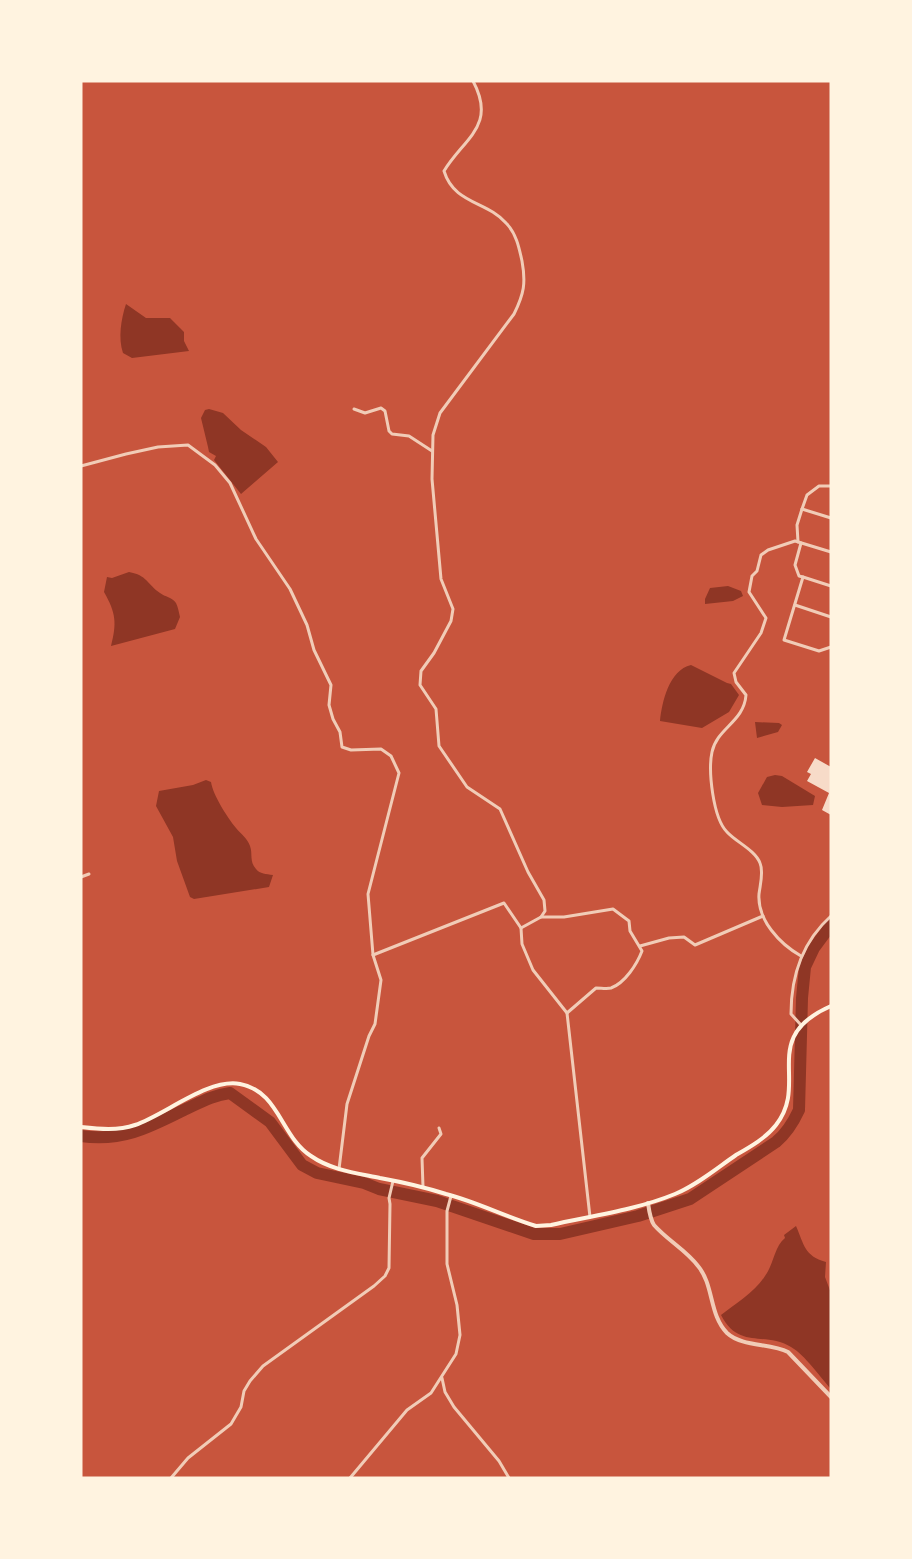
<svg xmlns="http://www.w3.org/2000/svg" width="912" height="1559" font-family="Arial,sans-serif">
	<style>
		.water { fill: #8f3625 }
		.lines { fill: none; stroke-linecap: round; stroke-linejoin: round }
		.river { stroke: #8f3625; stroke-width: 12 }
		.building { fill: #f7dbc8 }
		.minor { stroke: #f1ccb7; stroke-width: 3 }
		.tertiary { stroke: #f1ccb7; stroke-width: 4 }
		.secondary { stroke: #fff3e0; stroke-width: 4 }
	</style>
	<rect width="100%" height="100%" fill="#c8553d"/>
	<g class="water">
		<path d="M 126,304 L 146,318 L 170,318 L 184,332 L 184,341 L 189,351 L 132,358 L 123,353 C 118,338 121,319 126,304 Z"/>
		<path d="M 209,409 L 223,413 L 241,430 L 266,447 L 278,462 L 241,494 L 214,460 L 216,456 L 209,452 L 208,447 L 201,418 L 205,410 Z"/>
		<path d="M 129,572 C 147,575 147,584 160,593 C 165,597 172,597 176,603 C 178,607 179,613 180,617 L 175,629 L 111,646 C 117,623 116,613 104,592 L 107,577 L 112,578 Z"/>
		<path d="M 728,586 L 741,591 L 743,596 L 733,601 L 705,604 L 705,599 L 710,588 Z"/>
		<path d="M 691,665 L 727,683 L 731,684 L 739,695 L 729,712 L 702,728 L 660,721 C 662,702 669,670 691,665 Z"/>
		<path d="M 755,722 L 779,723 L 782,725 L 778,732 L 757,738 Z"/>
		<path d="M 775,775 L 782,776 L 815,796 L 813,805 L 782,807 L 762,805 L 758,793 L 767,777 Z"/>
		<path d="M 206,780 L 211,782 C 213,795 227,817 236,828 C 240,833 248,839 250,846 C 253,854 249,861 256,869 C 260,874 266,874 273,875 L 269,887 L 194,899 L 190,897 L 177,861 L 173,837 L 156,806 L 159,791 L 193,785 Z"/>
		<path d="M 796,1226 C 804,1244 804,1256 826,1262 L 825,1277 L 831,1293 L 831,1389 C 820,1377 805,1355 791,1347 C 765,1331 739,1350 721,1315 C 735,1304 755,1292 765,1276 C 774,1264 774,1247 785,1238 L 784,1235 Z"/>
	</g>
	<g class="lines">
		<path class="river" d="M 81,1136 C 123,1142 150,1127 186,1109 C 201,1102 213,1095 230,1093 L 270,1122 L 302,1165 L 317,1173 L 364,1183 L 379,1189 L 437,1201 L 534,1234 L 560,1234 L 638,1216 L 690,1199 L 776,1142 C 787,1133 793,1123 799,1110 L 802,998 L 805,967 L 814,948 L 831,925"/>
	</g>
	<path class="building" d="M 815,758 L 831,767 L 831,815 L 822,810 L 829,793 L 807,781 L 811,774 L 807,772 Z"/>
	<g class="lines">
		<g class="minor">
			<path d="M 473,81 C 497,126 464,138 444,171 C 454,204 487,201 506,223 C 516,233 519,247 522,261 C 526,283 524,294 514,314 L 440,413 L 433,435 L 432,479 L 441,579 L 453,609 L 451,621 L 434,653 L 421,671 L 420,685 L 436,709 L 439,746 L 467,787 L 500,809 L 528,872 L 544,900 L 545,911 L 541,917"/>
			<path d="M 354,409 L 365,413 L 381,408 L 385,411 L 389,431 L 392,434 L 409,436 L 432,451"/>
			<path d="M 81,466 L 126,454 L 158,447 L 188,445 L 215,465 L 230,483 L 256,539 L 290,589 L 307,625 L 314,650 L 331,685 L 329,705 L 333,719 L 340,732 L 342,747 L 351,750 L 381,749 L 391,756 L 399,773 L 368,894 L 373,955 L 381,980 L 375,1024 L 369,1036 L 347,1104 L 339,1169"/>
			<path d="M 802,509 L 831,518"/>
			<path d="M 798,542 L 797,525 L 802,509 L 807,495 L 819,486 L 831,486"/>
			<path d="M 801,543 L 795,565 L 799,576 L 803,577 L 784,640 L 819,651 L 831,647"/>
			<path d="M 803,577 L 831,586"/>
			<path d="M 795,605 L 831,617"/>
			<path d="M 81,877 L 89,874"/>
			<path d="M 521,928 L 541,917 L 564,917 L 613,909 L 629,921 L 630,931 L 642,951 C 637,964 625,983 611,988 C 607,989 601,988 596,988 L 567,1013"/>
			<path d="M 640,946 L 669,938 L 684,937 L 695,945 L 763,916"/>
			<path d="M 373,955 L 504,903 L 521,928 L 522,944 L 533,970 L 567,1013 L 590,1217"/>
			<path d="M 801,956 C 780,944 757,920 759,894 C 760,885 764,872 760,863 C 755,850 736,842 727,832 C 713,818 708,771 712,752 C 717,728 744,722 746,695 L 736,682 L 734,673 L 761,633 L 766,618 L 749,592 L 752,576 L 757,571 L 761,555 L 768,550 L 795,541 L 831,552"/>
			<path d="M 801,1025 L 791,1014 C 791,975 802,942 831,916"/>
			<path d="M 423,1187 L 422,1158 L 441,1134 L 439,1128"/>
			<path d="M 442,1378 L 445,1392 L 454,1407 L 499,1461 L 509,1478"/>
			<path d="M 171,1478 L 188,1458 L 231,1424 L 241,1407 L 244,1391 L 250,1381 L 263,1366 L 374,1286 L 385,1276 L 389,1268 L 390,1204 L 389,1198 L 393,1181"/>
			<path d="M 350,1478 L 407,1410 L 431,1393 L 456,1354 L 460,1335 L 457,1305 L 447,1264 L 447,1211 L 451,1196"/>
		</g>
		<path class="tertiary" d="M 648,1203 C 649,1210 650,1219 654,1225 C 667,1240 686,1250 698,1266 C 714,1285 709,1315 727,1333 C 742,1347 770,1343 788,1352 L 831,1397"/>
		<path class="secondary" d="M 81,1127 C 99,1129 118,1131 135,1125 C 165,1115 208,1078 240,1084 C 279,1091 281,1137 311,1156 C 331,1170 356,1173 380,1178 C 402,1182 424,1187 446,1194 C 477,1202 506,1217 536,1226 L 551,1225 C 591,1216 636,1210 675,1194 C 697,1185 717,1168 736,1155 C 750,1147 766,1138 776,1125 C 810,1082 758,1038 831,1006"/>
	</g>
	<rect width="912" height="1559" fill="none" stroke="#fff3e0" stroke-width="165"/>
</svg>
